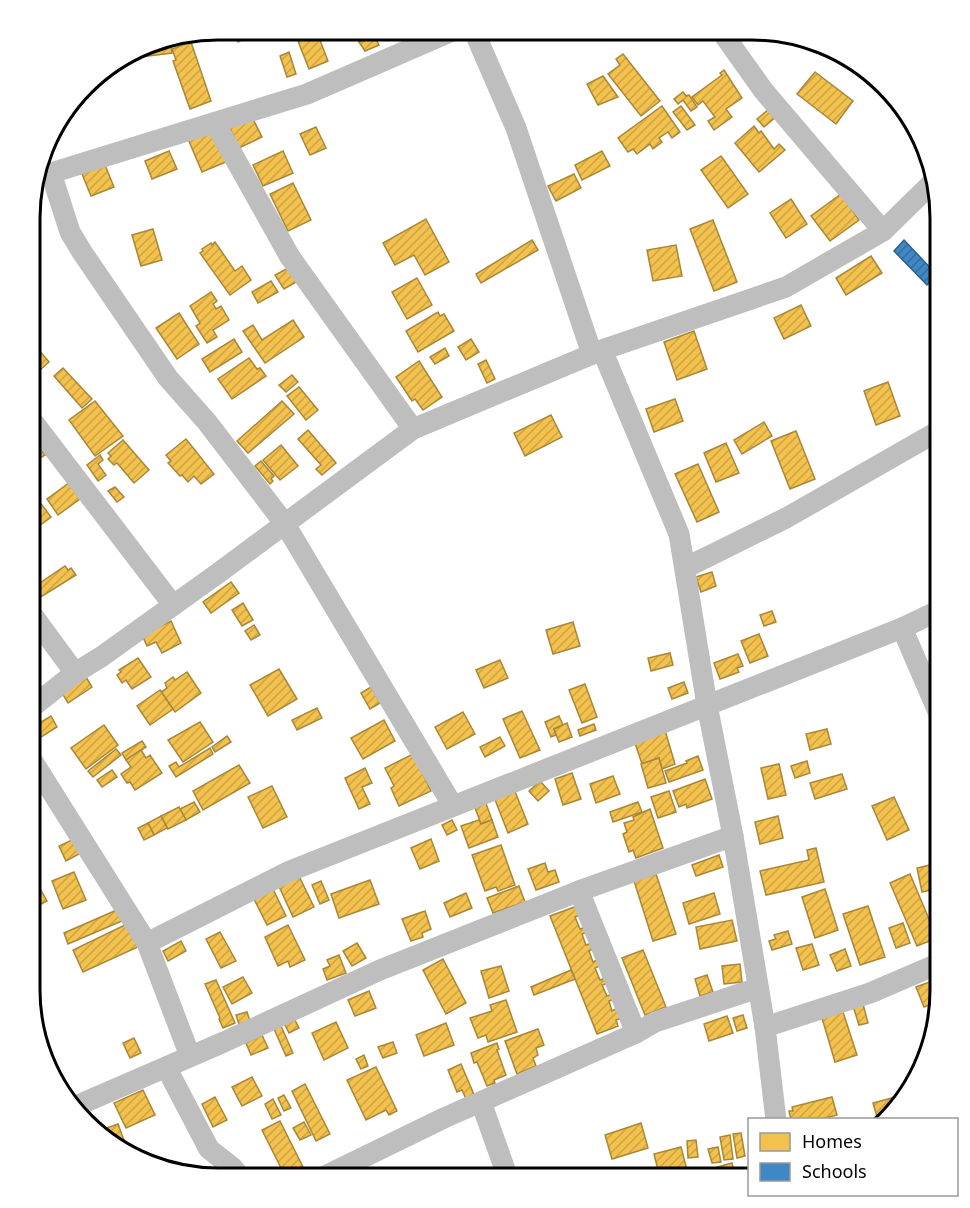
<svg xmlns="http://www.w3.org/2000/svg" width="970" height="1208" font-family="'Noto Sans',sans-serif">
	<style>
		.homes { fill: url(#homes-hatch); stroke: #a98737; stroke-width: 1.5 }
		.schools { fill: url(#schools-hatch); stroke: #2c5f8a; stroke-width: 1.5 }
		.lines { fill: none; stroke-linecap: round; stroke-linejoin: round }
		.minor { stroke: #bebebe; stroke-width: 21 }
		.rim { fill: none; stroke: #000; stroke-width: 3 }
	</style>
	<defs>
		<pattern id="homes-hatch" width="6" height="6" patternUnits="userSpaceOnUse" patternTransform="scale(1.5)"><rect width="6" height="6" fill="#f2c14e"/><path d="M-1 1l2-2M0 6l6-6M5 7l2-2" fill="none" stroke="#cea442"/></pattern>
		<pattern id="schools-hatch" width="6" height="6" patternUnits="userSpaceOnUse" patternTransform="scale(1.5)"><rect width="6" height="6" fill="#3f88c5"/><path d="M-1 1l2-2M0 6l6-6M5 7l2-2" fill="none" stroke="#326d9e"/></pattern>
	</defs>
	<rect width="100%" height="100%" fill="#fff"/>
	<g class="homes">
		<path d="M 232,30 L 248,30 L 251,36 L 238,42 Z"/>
		<path d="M 316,30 L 328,61 L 309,69 L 294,31 Z"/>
		<path d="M 354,30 L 372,30 L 374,35 L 359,42 Z"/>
		<path d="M 490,31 L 507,31 L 508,35 L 493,40 Z"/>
		<path d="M 374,35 L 379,45 L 365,51 L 359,42 Z"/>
		<path d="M 170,41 L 172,53 L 141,57 L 140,50 L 152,43 Z"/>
		<path d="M 191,42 L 211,101 L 190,109 L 173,61 L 176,60 L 172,49 Z"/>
		<path d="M 289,52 L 296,74 L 287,77 L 280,56 Z"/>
		<path d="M 623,54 L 660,101 L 641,116 L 608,74 L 620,65 L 616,59 Z"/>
		<path d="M 724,70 L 742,98 L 726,109 L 732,117 L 714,130 L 708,121 L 715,117 L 703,101 L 698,105 L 692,97 L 722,75 L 720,73 Z"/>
		<path d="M 815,72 L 853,101 L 836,124 L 797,94 Z"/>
		<path d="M 603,76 L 618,97 L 598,105 L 587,84 Z"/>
		<path d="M 683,92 L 686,96 L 689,95 L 697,107 L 691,111 L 683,100 L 678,104 L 674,99 Z"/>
		<path d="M 662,106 L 680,132 L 672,138 L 668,132 L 659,138 L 662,142 L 653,149 L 650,144 L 637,154 L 633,149 L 628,152 L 618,138 Z"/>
		<path d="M 681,106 L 695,125 L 687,130 L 673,112 Z"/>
		<path d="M 769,109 L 776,117 L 764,127 L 757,119 Z"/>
		<path d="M 251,115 L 262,137 L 239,148 L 229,126 Z"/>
		<path d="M 754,126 L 759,133 L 761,131 L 774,149 L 779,144 L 785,150 L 759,172 L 735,143 Z"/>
		<path d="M 316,127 L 326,148 L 310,155 L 300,134 Z"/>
		<path d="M 213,128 L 228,161 L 202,172 L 188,139 Z"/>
		<path d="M 169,151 L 177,169 L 152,179 L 145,161 Z"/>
		<path d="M 283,151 L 293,173 L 263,186 L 253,165 Z"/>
		<path d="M 602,151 L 610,166 L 582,180 L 575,165 Z"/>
		<path d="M 721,156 L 748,194 L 728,208 L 701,170 Z"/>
		<path d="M 105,165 L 114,187 L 91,196 L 82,174 Z"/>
		<path d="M 574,174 L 581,188 L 556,201 L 548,186 Z"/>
		<path d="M 293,183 L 311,220 L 288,231 L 270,194 Z"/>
		<path d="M 841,194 L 859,220 L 830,241 L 811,216 Z"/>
		<path d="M 791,199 L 807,224 L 786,238 L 770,213 Z"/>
		<path d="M 426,219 L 449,262 L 425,275 L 414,255 L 395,265 L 383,243 Z"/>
		<path d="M 713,220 L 737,282 L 714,291 L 690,229 Z"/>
		<path d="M 153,229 L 162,260 L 141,266 L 132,235 Z"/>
		<path d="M 532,240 L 538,250 L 481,283 L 476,274 Z"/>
		<path d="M 215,242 L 235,271 L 242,266 L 251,280 L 230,295 L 200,253 L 203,251 L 202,249 L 211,243 L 212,245 Z"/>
		<path d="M 676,245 L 682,276 L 653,281 L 647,250 Z"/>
		<path d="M 871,256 L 882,273 L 846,295 L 836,278 Z"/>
		<path d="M 290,267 L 298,281 L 284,289 L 275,275 Z"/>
		<path d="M 417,278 L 432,305 L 407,319 L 392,292 Z"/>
		<path d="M 271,281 L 278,292 L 258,303 L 252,292 Z"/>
		<path d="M 211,292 L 217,301 L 213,304 L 216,309 L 221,306 L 229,320 L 213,330 L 217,337 L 207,343 L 196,326 L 200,323 L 190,306 Z"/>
		<path d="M 801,305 L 811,326 L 784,339 L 774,318 Z"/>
		<path d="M 438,312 L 440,316 L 444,314 L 454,331 L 418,352 L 406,331 Z"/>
		<path d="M 179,313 L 199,344 L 177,359 L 156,328 Z"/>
		<path d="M 293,320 L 304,337 L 265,363 L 243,331 L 253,325 L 262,340 Z"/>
		<path d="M 694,331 L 707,369 L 677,380 L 664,342 Z"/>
		<path d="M 234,339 L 242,352 L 210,372 L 202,359 Z"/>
		<path d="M 471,339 L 479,352 L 466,360 L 458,347 Z"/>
		<path d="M 33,343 L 49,362 L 31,378 L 31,345 Z"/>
		<path d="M 445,348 L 449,356 L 435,364 L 430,357 Z"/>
		<path d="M 249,358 L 257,369 L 260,368 L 266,376 L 232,399 L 218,379 Z"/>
		<path d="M 486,360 L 495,379 L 487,383 L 478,364 Z"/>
		<path d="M 419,361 L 442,397 L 423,410 L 415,399 L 412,401 L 396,377 Z"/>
		<path d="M 63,368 L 92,399 L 82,408 L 54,376 Z"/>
		<path d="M 292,375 L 298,382 L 286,392 L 279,385 Z"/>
		<path d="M 888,382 L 900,416 L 876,425 L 864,391 Z"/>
		<path d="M 299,387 L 318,410 L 306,420 L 287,396 Z"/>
		<path d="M 675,399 L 683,421 L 654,432 L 646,409 Z"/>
		<path d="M 95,401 L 123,436 L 95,456 L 69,420 Z"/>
		<path d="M 282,401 L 294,414 L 248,453 L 237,441 Z"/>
		<path d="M 551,415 L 562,437 L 525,456 L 514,433 Z"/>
		<path d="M 764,422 L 772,436 L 742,454 L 734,440 Z"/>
		<path d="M 308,430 L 336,463 L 322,475 L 316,469 L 321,465 L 298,439 Z"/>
		<path d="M 796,431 L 815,479 L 790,489 L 771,441 Z"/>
		<path d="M 31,435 L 45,455 L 31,464 Z"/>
		<path d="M 186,439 L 214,474 L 201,484 L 194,476 L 188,482 L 182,475 L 180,476 L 168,463 L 171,461 L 166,455 Z"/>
		<path d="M 123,440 L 149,470 L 134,483 L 117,463 L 114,465 L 108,459 L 111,456 L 108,453 Z"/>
		<path d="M 726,443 L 739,473 L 716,482 L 704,453 Z"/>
		<path d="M 281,445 L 298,466 L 280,480 L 263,460 Z"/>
		<path d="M 100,455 L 103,460 L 98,464 L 106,475 L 98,481 L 87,465 Z"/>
		<path d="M 261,461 L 274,476 L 271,479 L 273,481 L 270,484 L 255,466 Z"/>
		<path d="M 698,464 L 719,512 L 697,522 L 675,474 Z"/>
		<path d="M 73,480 L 84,496 L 58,515 L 47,499 Z"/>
		<path d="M 115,487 L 124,497 L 117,502 L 108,491 Z"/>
		<path d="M 36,497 L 51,517 L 31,532 L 31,501 Z"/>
		<path d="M 65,566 L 68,570 L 71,568 L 76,575 L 36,600 L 31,589 Z"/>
		<path d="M 712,572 L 716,586 L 701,592 L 696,577 Z"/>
		<path d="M 231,582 L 239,593 L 211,613 L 203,602 Z"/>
		<path d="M 243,603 L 253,620 L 242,626 L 232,610 Z"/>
		<path d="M 772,611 L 776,622 L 764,626 L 760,615 Z"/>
		<path d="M 171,621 L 181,643 L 162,653 L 156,642 L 147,646 L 142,635 Z"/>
		<path d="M 573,622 L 580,646 L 553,654 L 546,630 Z"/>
		<path d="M 254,625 L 260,635 L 251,640 L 245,631 Z"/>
		<path d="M 759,634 L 768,656 L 750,663 L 741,641 Z"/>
		<path d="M 670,653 L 673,665 L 651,671 L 648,658 Z"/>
		<path d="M 738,654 L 743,666 L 737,668 L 739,672 L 720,679 L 714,663 Z"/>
		<path d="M 138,658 L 151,677 L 132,689 L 126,680 L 122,683 L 117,675 L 121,672 L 119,670 Z"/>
		<path d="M 500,660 L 508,678 L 484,688 L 476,670 Z"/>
		<path d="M 279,669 L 297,699 L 268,716 L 250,685 Z"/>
		<path d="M 187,672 L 201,693 L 175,712 L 161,692 L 167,688 L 165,683 L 173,677 L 175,680 Z"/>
		<path d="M 86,677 L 92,687 L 68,703 L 62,693 Z"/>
		<path d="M 684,682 L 688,693 L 672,699 L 668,688 Z"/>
		<path d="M 585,684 L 597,717 L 582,723 L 569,690 Z"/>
		<path d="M 371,687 L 380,703 L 370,709 L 361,693 Z"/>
		<path d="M 160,690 L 173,709 L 150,725 L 137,706 Z"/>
		<path d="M 317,708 L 322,718 L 297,730 L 292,720 Z"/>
		<path d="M 522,711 L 540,750 L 520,758 L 503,719 Z"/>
		<path d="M 463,712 L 475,734 L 447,749 L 435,727 Z"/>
		<path d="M 51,716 L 57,727 L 38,739 L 31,728 Z"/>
		<path d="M 559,716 L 563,725 L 554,729 L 556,735 L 551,737 L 545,722 Z"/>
		<path d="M 384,720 L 395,741 L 363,759 L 351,738 Z"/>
		<path d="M 200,722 L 213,742 L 183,762 L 168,740 Z"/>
		<path d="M 567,723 L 572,737 L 559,742 L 554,729 Z"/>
		<path d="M 594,724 L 596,730 L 580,736 L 578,730 Z"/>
		<path d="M 104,725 L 118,745 L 86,769 L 71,748 Z"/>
		<path d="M 664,727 L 675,764 L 662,769 L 659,758 L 642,764 L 635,743 Z"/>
		<path d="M 827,729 L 831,744 L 810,750 L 806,734 Z"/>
		<path d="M 227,736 L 231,742 L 215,752 L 212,747 Z"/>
		<path d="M 500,737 L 505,746 L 485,757 L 480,747 Z"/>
		<path d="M 142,741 L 146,747 L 126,760 L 122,753 Z"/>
		<path d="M 210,748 L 213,754 L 176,777 L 169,766 L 176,762 L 179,767 Z"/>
		<path d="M 116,749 L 121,755 L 93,777 L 88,771 Z"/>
		<path d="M 141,750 L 146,758 L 150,755 L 162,773 L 135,790 L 130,782 L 127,783 L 121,774 L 131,767 L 126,760 Z"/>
		<path d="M 413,754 L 431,791 L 399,806 L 391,788 L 394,786 L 385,768 Z"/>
		<path d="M 698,756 L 703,770 L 669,782 L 665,771 L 687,763 L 686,761 Z"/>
		<path d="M 659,758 L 666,783 L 648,788 L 641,764 Z"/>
		<path d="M 807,761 L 810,773 L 795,778 L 791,766 Z"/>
		<path d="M 779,764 L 786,795 L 768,799 L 761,768 Z"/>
		<path d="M 239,765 L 250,783 L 203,810 L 193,791 Z"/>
		<path d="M 365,768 L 372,783 L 362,787 L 370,804 L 359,809 L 345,778 Z"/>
		<path d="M 112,770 L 117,777 L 102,787 L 97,780 Z"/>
		<path d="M 572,773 L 581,799 L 563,805 L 555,779 Z"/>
		<path d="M 842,774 L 847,789 L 815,799 L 810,783 Z"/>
		<path d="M 613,776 L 620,794 L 596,803 L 590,784 Z"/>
		<path d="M 705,779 L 712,799 L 687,808 L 686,804 L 679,807 L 673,791 Z"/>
		<path d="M 540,781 L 549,791 L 538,801 L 529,791 Z"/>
		<path d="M 512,784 L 528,824 L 508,833 L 492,792 Z"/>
		<path d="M 272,786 L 287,817 L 263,828 L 248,797 Z"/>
		<path d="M 669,791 L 676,812 L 658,818 L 651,797 Z"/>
		<path d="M 894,797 L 909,830 L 887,840 L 872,806 Z"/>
		<path d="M 484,798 L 492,820 L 481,824 L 473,802 Z"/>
		<path d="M 194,802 L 200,812 L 186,820 L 180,809 Z"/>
		<path d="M 638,802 L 642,812 L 613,822 L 610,812 Z"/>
		<path d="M 179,807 L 186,820 L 168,829 L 161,816 Z"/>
		<path d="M 650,809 L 663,848 L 636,858 L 633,850 L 629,852 L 623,834 L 627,832 L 624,823 L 634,820 L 633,817 Z"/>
		<path d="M 161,816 L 167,828 L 154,835 L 148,823 Z"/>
		<path d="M 778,816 L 783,838 L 760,844 L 755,822 Z"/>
		<path d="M 452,820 L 457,830 L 447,835 L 442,825 Z"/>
		<path d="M 479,820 L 481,824 L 492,820 L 498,837 L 469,848 L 461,826 Z"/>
		<path d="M 148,823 L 154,835 L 144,840 L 138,828 Z"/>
		<path d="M 74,839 L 81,853 L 66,861 L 59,846 Z"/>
		<path d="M 431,839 L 439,861 L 420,869 L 411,848 Z"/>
		<path d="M 501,845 L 515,885 L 498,891 L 496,887 L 485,891 L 472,855 Z"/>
		<path d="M 816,848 L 824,882 L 766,895 L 760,871 L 809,860 L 807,850 Z"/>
		<path d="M 719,855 L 723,867 L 696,876 L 692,865 Z"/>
		<path d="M 545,863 L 548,872 L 555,870 L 559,882 L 536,890 L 528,869 Z"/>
		<path d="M 930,865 L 935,889 L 922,892 L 917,868 Z"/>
		<path d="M 74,872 L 86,900 L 63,909 L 52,881 Z"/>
		<path d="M 297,872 L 314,907 L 293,917 L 277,882 Z"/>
		<path d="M 656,874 L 676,934 L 653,941 L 634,881 Z"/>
		<path d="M 910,874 L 937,938 L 917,946 L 890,883 Z"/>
		<path d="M 33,876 L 47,901 L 36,907 L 30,896 L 30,878 Z"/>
		<path d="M 370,880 L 379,904 L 339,918 L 331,894 Z"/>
		<path d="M 321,881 L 329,900 L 320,904 L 312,885 Z"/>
		<path d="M 519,886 L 525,902 L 493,913 L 487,898 Z"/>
		<path d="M 272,887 L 286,916 L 267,925 L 253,897 Z"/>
		<path d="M 825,889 L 838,930 L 815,938 L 802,897 Z"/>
		<path d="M 466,893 L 472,908 L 450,917 L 444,903 Z"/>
		<path d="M 714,893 L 720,914 L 689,924 L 683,903 Z"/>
		<path d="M 577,906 L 580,915 L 575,917 L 580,929 L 586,927 L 588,932 L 582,934 L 586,945 L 592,943 L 595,948 L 589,951 L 593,962 L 599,959 L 601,965 L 595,968 L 600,980 L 606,978 L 609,983 L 602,985 L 607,996 L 613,994 L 615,999 L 609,1001 L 612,1011 L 618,1008 L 622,1018 L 616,1020 L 618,1026 L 597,1034 L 550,916 Z"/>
		<path d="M 868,906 L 885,957 L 860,965 L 843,914 Z"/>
		<path d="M 119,909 L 124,920 L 68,944 L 64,933 Z"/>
		<path d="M 425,911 L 431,929 L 422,933 L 423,937 L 411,941 L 402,919 Z"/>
		<path d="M 732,920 L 737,941 L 700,949 L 696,927 Z"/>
		<path d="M 129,923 L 140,946 L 83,972 L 73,950 Z"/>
		<path d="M 903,923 L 910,943 L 896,948 L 889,928 Z"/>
		<path d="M 288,925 L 305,960 L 290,967 L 288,961 L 278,966 L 265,937 Z"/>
		<path d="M 788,931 L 792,944 L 772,950 L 769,941 L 776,939 L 774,935 Z"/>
		<path d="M 220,932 L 236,961 L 221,968 L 206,939 Z"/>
		<path d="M 181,941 L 186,951 L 168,961 L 163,951 Z"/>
		<path d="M 357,943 L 366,958 L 352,966 L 343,951 Z"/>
		<path d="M 812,944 L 819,965 L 803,970 L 796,948 Z"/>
		<path d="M 845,949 L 851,966 L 837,971 L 830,955 Z"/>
		<path d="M 643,950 L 666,1007 L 645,1015 L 622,958 Z"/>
		<path d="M 339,955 L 346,973 L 327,980 L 323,969 L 330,966 L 327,960 Z"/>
		<path d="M 443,959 L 466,1003 L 446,1014 L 423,970 Z"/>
		<path d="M 740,964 L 742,982 L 724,984 L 722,966 Z"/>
		<path d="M 501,966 L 509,991 L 489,998 L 481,971 Z"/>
		<path d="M 571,970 L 575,979 L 534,995 L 531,987 Z"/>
		<path d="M 707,975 L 713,992 L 700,996 L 695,979 Z"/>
		<path d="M 243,977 L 252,993 L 232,1004 L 223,987 Z"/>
		<path d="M 940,978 L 940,1001 L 924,1007 L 916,987 Z"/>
		<path d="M 216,980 L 235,1023 L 223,1028 L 219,1019 L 220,1018 L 205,984 Z"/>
		<path d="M 369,991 L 376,1008 L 355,1016 L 348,1000 Z"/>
		<path d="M 506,1000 L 517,1032 L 488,1042 L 486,1035 L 478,1038 L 470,1018 L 492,1011 L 490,1005 Z"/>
		<path d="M 863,1004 L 868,1023 L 859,1025 L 853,1006 Z"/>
		<path d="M 247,1012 L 250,1021 L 239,1024 L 236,1015 Z"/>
		<path d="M 843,1012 L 857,1055 L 835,1062 L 822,1018 Z"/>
		<path d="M 743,1015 L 747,1028 L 737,1031 L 733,1018 Z"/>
		<path d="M 727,1016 L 733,1033 L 709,1041 L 704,1024 Z"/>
		<path d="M 294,1018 L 299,1028 L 289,1033 L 284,1023 Z"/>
		<path d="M 336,1022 L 348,1048 L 324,1060 L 312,1033 Z"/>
		<path d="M 446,1023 L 454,1045 L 424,1056 L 416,1035 Z"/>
		<path d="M 281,1026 L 293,1053 L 286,1056 L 274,1029 Z"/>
		<path d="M 538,1029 L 544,1045 L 536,1048 L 538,1055 L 533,1058 L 536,1066 L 517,1074 L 505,1041 Z"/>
		<path d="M 262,1035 L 268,1048 L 251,1055 L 246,1043 Z"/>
		<path d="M 134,1038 L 141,1053 L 130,1058 L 123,1043 Z"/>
		<path d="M 393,1042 L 397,1053 L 383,1058 L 378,1047 Z"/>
		<path d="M 497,1043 L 499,1049 L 497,1050 L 506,1075 L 494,1080 L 495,1083 L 487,1086 L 477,1062 L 474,1063 L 471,1053 Z"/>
		<path d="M 364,1055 L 368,1066 L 361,1069 L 356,1059 Z"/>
		<path d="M 461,1064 L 475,1097 L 467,1101 L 462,1090 L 457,1092 L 448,1070 Z"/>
		<path d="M 376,1067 L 397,1111 L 389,1115 L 386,1110 L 366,1120 L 347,1080 Z"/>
		<path d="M 252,1077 L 262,1096 L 242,1106 L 232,1087 Z"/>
		<path d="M 305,1084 L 330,1134 L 316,1141 L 292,1091 Z"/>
		<path d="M 143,1090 L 155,1115 L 126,1128 L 114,1103 Z"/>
		<path d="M 284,1095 L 291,1108 L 284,1111 L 278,1098 Z"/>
		<path d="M 899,1096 L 901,1101 L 887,1114 L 877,1117 L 873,1103 Z"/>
		<path d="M 215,1097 L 227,1120 L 213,1127 L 202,1104 Z"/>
		<path d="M 832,1097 L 837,1115 L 818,1120 L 791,1120 L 789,1111 L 793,1111 L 792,1107 Z"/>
		<path d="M 273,1099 L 281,1115 L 272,1119 L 265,1104 Z"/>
		<path d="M 280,1121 L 303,1167 L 285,1176 L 262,1130 Z"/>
		<path d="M 304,1122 L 311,1135 L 300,1140 L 293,1128 Z"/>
		<path d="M 641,1123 L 648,1148 L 612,1159 L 605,1135 Z"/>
		<path d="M 118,1124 L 128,1151 L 114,1146 L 101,1130 Z"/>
		<path d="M 741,1133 L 745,1156 L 737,1158 L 733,1134 Z"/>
		<path d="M 730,1135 L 733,1159 L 724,1160 L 720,1137 Z"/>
		<path d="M 696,1140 L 698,1157 L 688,1158 L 687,1141 Z"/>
		<path d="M 681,1147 L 688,1174 L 675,1178 L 660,1178 L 654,1154 Z"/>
		<path d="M 718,1147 L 721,1162 L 712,1163 L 708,1149 Z"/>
		<path d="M 732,1163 L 736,1178 L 720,1178 L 717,1167 Z"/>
		<path d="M 215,1167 L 221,1178 L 204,1177 L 203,1174 Z"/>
	</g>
	<path class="schools" d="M 904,240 L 937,275 L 927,285 L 894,251 Z"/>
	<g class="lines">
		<g class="minor">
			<path d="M 474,31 L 516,128 L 592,354"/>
			<path d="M 721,31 L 763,90 L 883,231"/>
			<path d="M 215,123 L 290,257 L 413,429"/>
			<path d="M 51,173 L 70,232 L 82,252 L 168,378 L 207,422 L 285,524 L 453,806"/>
			<path d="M 38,177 L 307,94 L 452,31"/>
			<path d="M 602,350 L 679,534 L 707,705 L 733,836 L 765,1027 L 776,1120"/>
			<path d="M 31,419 L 173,605"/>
			<path d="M 685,568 L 786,518 L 940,430"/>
			<path d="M 31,613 L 75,673"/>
			<path d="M 902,628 L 940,716"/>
			<path d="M 31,708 L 75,673 L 101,657 L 217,574 L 413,429 L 602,350 L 786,287 L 883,231 L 931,184"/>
			<path d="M 30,757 L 147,943 L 190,1056"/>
			<path d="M 579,891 L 636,1033"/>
			<path d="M 147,943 L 290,871 L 902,628 L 940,610"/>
			<path d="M 765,1027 L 870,993 L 940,963"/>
			<path d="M 166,1067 L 209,1149 L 232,1167 L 241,1178"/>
			<path d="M 481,1102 L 508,1178"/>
			<path d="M 76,1106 L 224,1042 L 380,970 L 579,891 L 733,836"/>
			<path d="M 321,1178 L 444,1118 L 636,1033 L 655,1022 L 758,988"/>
		</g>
	</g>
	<path d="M0 0H970V1208H0ZM218 40H752A178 178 0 0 1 930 218V990A178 178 0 0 1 752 1168H218A178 178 0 0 1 40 990V218A178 178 0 0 1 218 40Z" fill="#fff" fill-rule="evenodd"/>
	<path class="rim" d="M218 40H752A178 178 0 0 1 930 218V990A178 178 0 0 1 752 1168H218A178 178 0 0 1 40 990V218A178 178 0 0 1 218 40Z"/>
	<rect x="748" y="1118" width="210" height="78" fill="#ffffff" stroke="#999999" stroke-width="1.5"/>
	<rect x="760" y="1133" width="30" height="18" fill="#f2c14e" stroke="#999999" stroke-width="1.5"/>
	<text x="802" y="1148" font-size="18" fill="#000000">Homes</text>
	<rect x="760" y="1163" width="30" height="18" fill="#3f88c5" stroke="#999999" stroke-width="1.5"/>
	<text x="802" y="1178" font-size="18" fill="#000000">Schools</text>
</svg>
